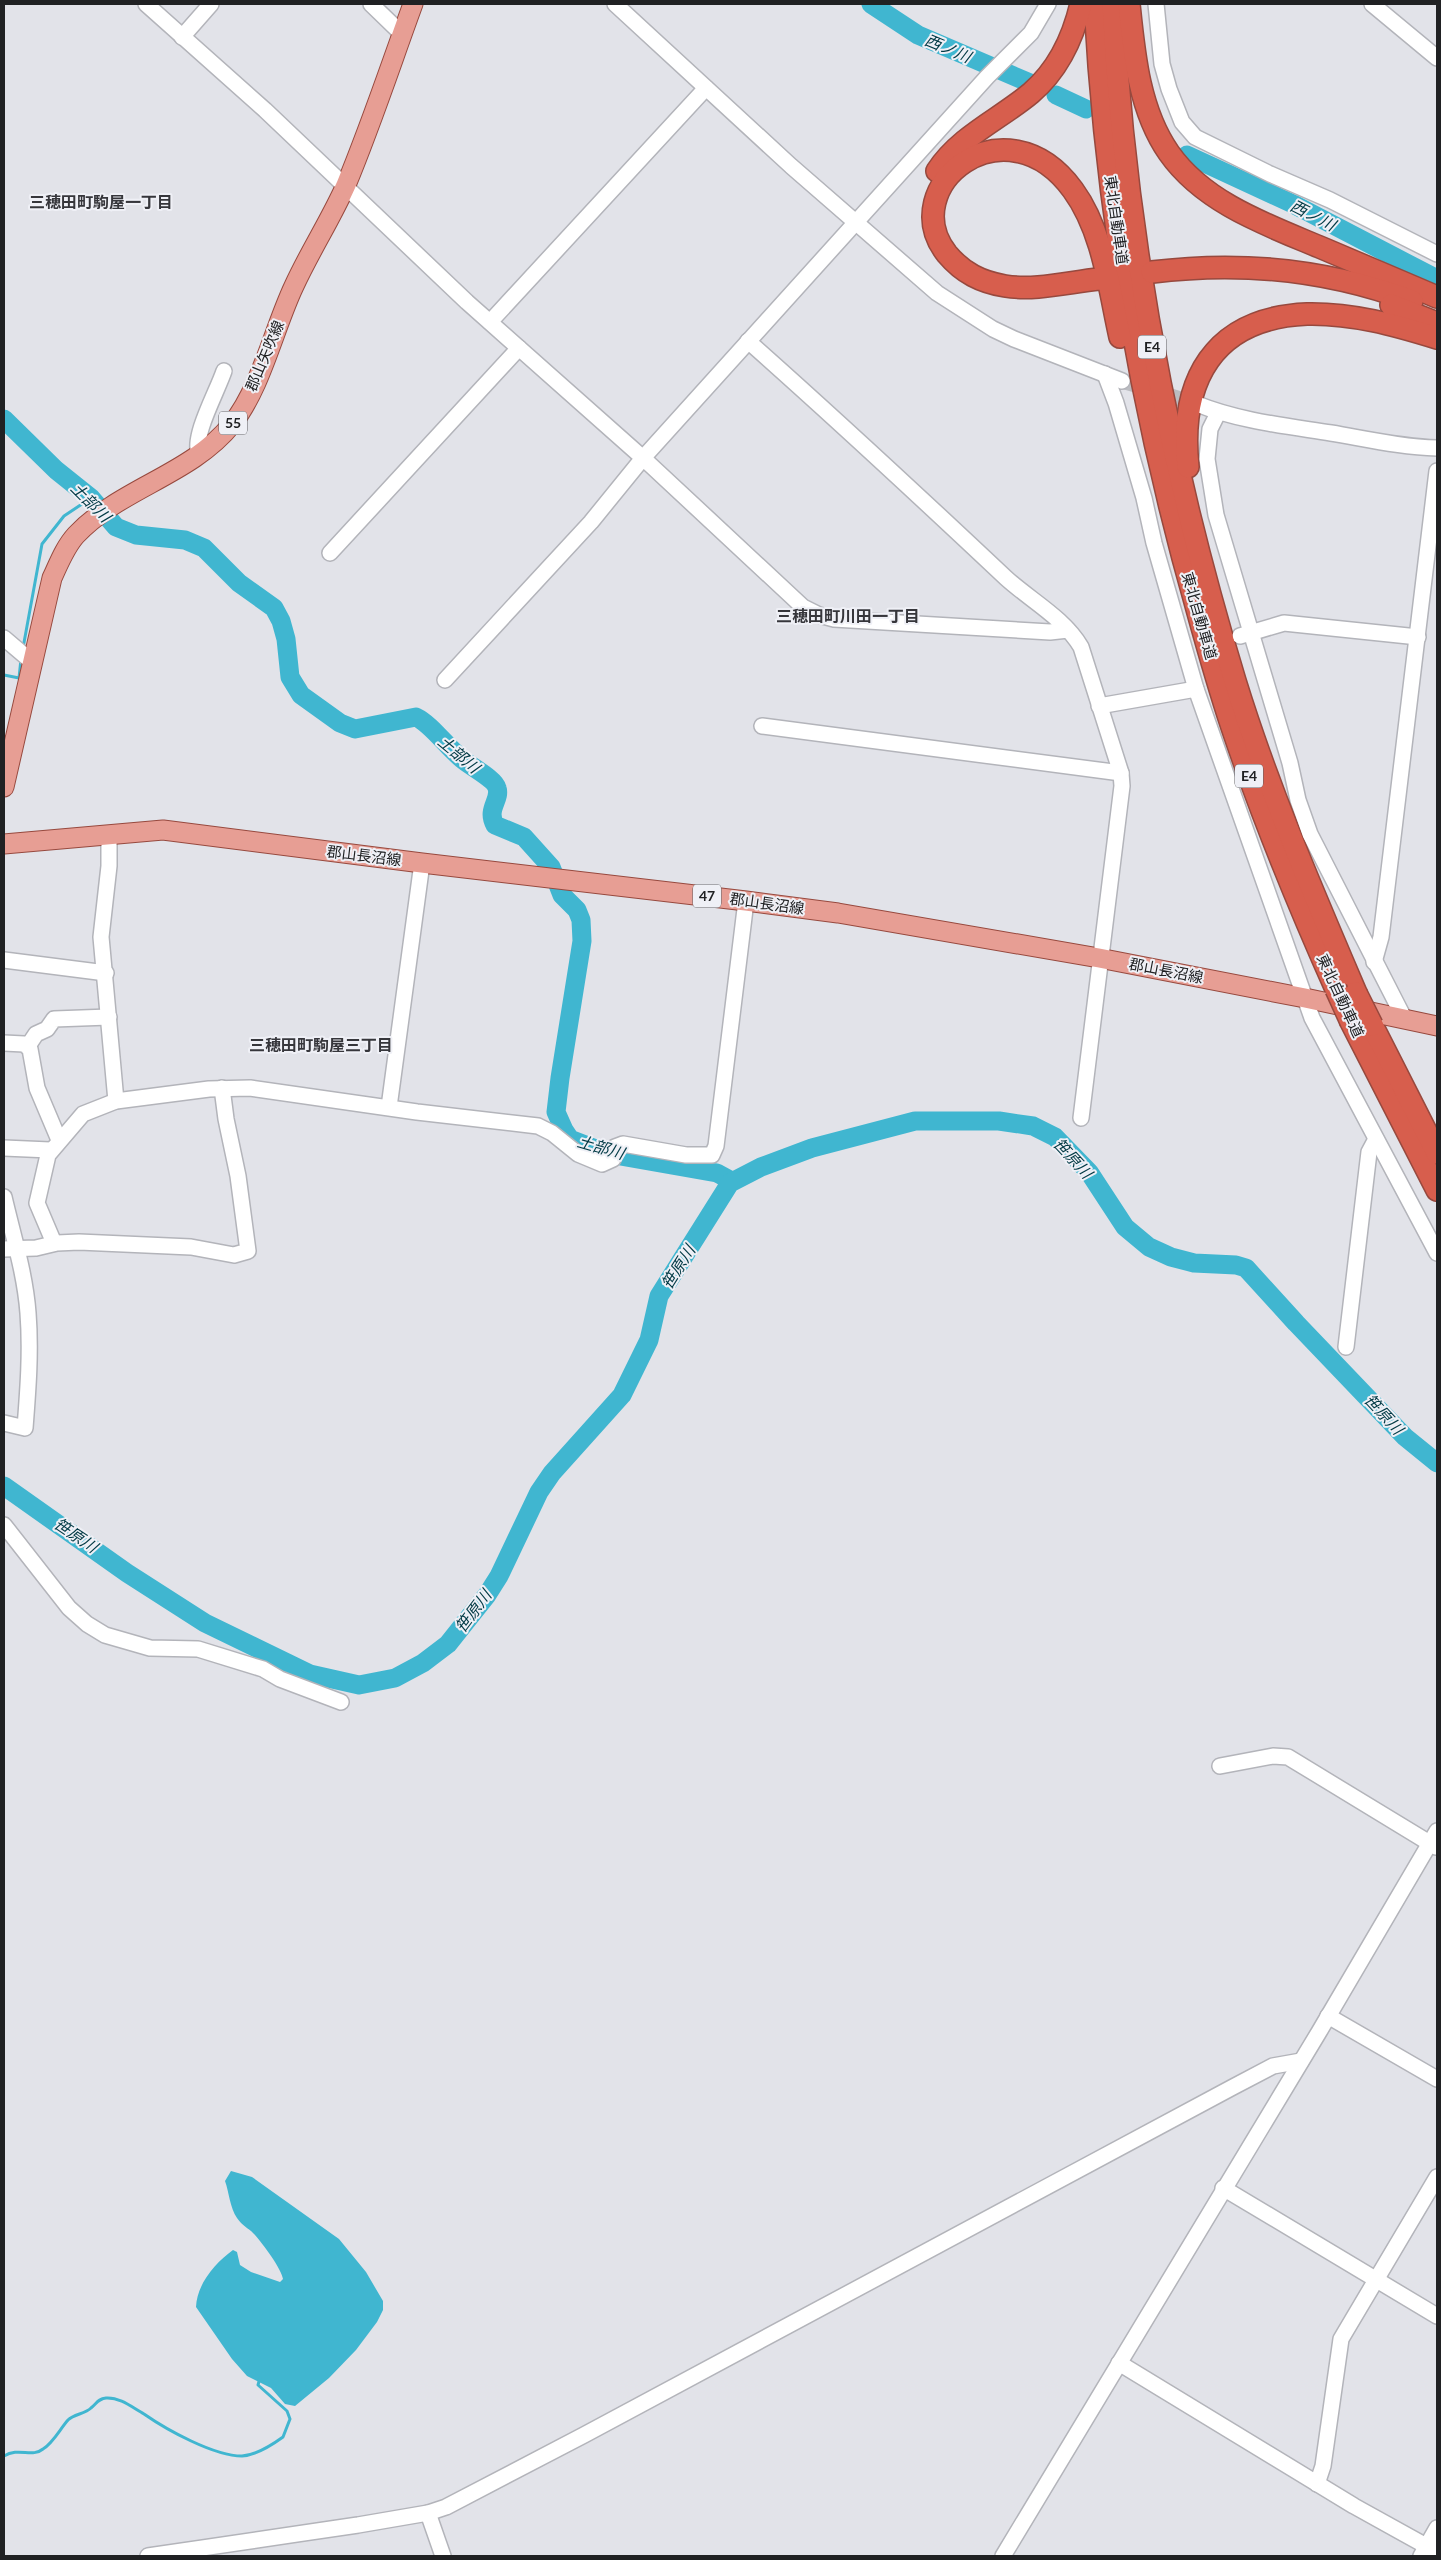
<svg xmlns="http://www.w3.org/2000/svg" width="1441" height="2560" font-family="Lato,'Noto Sans JP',sans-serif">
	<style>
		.water { fill: #40b6d0 }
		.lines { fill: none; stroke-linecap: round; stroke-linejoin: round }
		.stream { stroke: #40b6d0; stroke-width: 3 }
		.river { stroke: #40b6d0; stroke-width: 19 }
		.minor-tunnel { stroke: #bbbcc1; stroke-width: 15; stroke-dasharray: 15 8; stroke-linecap: butt }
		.minor-casing { stroke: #b3b4ba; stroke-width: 18 }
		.major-casing { stroke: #97493e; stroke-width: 21 }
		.highway-casing { stroke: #97493e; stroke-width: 24 }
		.minor { stroke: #fff; stroke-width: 15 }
		.major { stroke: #e79e94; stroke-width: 19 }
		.highway { stroke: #d75e4d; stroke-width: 21 }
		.highway-bridge-casing { stroke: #97493e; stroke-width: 24; stroke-linecap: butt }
		.highway-bridge { stroke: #d75e4d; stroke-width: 21 }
		.labels { text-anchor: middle; stroke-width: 4; stroke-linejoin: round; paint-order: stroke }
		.shield { fill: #eff0f6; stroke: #5e5f62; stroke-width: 1 }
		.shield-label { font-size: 14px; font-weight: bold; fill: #202123 }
		.street-label { font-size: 15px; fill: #202123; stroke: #eff0f6 }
		.water-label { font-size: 16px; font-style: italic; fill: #013944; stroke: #eff0f6 }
		.neighbourhood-label { font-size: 16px; font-weight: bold; fill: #36363b; stroke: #eff0f6 }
	</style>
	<rect width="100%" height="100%" fill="#e2e3e9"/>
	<path class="water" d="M 231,2171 L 252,2177 L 339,2239 L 366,2272 L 383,2301 L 383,2310 L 377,2322 L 356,2350 L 329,2378 L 295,2406 L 285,2404 L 271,2388 L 247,2376 L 232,2359 L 196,2307 C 197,2284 215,2263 233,2250 L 237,2252 L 240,2265 L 251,2272 L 280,2282 L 283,2279 C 282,2269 259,2238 251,2231 C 246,2227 241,2224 237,2218 C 230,2208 229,2192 225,2181 Z"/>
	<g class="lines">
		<g class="stream">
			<path d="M 23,648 L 42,544 L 64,516 L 91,498"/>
			<path d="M 4,675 L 19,678 L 21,659"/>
			<path d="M 4,2456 C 19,2447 32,2458 43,2449 C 53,2443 60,2429 68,2420 C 74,2414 85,2414 91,2408 C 97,2403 98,2399 106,2398 C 120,2397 133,2408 144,2414 C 167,2430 214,2456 242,2456 C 257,2455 272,2445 283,2437 L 290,2419 L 287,2411 L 258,2385 L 260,2378"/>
		</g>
		<g class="river">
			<path d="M 871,4 L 918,35 L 1030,83"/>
			<path d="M 1056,95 L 1086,109"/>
			<path d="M 1187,155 L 1293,204 L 1437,279"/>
			<path d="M 4,419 L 56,470 L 91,498 L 116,527 L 136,535 L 185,540 L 204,548 L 239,583 L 274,608 L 281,621 L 286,639 L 290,677 L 301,695 L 340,723 L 355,729 L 416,717 C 431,724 447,747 462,759 C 470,766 495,779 497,788 C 501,800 486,809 495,825 L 524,837 L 551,867 L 562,895 L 577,910 L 581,920 L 582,941 L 560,1078 L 556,1112 L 564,1130 L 570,1139 L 609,1154 L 717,1173 L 728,1179 L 730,1183"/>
			<path d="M 4,1486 L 127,1573 L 205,1623 L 310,1674 L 359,1685 L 395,1678 L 423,1663 L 448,1644 L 487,1595 L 499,1576 L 539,1492 L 552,1473 L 622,1395 L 649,1340 L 659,1296 L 730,1183 L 761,1167 L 812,1148 L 915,1121 L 999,1121 L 1033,1126 L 1055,1137 L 1089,1172 L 1125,1227 L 1149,1247 L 1171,1257 L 1194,1263 L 1236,1265 L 1246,1268 L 1296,1323 L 1405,1437 L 1437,1463"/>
		</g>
		<path class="minor-tunnel" d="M 1122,381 L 1197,404"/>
		<g class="minor-casing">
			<g id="minor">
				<path d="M 146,4 L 265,110 L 467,302 L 643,458 L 803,607 L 819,615 L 834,619 L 1050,632 L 1068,630"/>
				<path d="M 371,4 L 402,34"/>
				<path d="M 615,4 L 791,166 L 937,293 L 993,329 L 1014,339 L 1122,381"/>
				<path d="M 1156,4 L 1162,64 L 1169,89 L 1182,122 L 1195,137 L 1270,174 L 1330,200 L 1437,254"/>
				<path d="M 1372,4 L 1437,58"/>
				<path d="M 182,37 L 211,4"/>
				<path d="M 490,322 L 706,88"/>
				<path d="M 748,341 C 836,419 921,498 1006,578 C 1030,600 1064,618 1081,647 L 1121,773 L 1122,786 L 1081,1118"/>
				<path d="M 1105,374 L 1116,403 L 1144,498 L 1154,543 L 1196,689 L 1312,1018 L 1437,1253"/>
				<path d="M 1197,404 C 1239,421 1287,426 1331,433 C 1367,439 1401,447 1437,448"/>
				<path d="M 1218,413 L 1210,429 L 1207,459 L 1216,515 L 1290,763 L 1298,800 L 1310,834 L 1404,1018"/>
				<path d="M 199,454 C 192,436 217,392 224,371"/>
				<path d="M 330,553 L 519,348"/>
				<path d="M 1240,636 L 1284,623 L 1418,637"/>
				<path d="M 4,638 L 31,661"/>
				<path d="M 445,680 L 591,522 L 643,458 L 987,77 L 1031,33 L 1048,4"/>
				<path d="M 1099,706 L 1196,689"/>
				<path d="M 762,726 L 1121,773"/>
				<path d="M 109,834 L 109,866 L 101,937 L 116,1101"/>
				<path d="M 4,960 L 106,973"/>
				<path d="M 1374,962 L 1381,937 L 1437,471"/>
				<path d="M 4,1043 L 24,1044 L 30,1049 L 37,1088 L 59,1140"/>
				<path d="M 28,1046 L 36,1034 L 47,1029 L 54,1019 L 109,1017"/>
				<path d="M 389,1107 L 422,863"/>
				<path d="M 4,1148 L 50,1150"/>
				<path d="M 4,1197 C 13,1236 25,1273 28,1313 C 31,1351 28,1390 25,1428 L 4,1423"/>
				<path d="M 54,1243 L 37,1203 L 48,1155 L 83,1114 L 116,1101 L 209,1089 L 250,1088 L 417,1112 L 538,1126 L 552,1133 L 578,1154 L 602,1164 L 613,1159 L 615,1147 L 623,1144 L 686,1155 L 712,1155 L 716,1146 L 746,901"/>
				<path d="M 4,1249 L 36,1248 L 57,1243 L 79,1242 L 191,1247 L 234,1255 L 248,1251 L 238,1176 L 226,1119 L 222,1088"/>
				<path d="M 1346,1347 L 1369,1152 L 1376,1139"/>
				<path d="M 4,1525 L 69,1608 L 87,1624 L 105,1635 L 150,1648 L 198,1649 L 263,1669 L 280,1679 L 341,1702"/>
				<path d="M 1220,1766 L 1273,1756 L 1288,1757 L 1436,1847"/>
				<path d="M 1328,2016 L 1437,2079"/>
				<path d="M 1223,2188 L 1437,2316"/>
				<path d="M 1119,2363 L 1354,2506 L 1437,2552"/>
				<path d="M 1317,2484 L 1323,2466 L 1341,2339 L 1437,2177"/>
				<path d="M 428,2513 L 443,2556"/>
				<path d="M 148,2556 L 358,2525 L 428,2513 L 446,2507 L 584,2435 L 1233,2087 L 1273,2066 L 1301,2061"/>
				<path d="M 1003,2556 L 1319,2032 L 1437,1831"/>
				<path d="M 1421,2556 L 1437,2528"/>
			</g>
		</g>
		<g class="major-casing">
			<g id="major">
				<path d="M 4,787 L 52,578 C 59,563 65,547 76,535 C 120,488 191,475 232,424 C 261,388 274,328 294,286 C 310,251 331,219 346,185 C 371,125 391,64 413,4"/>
				<path d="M 4,844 L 163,830 L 422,863 L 746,901 L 838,913 L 1099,958 L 1305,998 L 1437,1026"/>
			</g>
		</g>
		<g class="highway-casing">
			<g id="highway">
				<path d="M 1095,4 C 1106,209 1141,412 1197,609 C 1208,649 1219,688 1232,727 C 1262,816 1298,904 1336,989"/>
				<path d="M 1113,4 C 1124,234 1168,460 1235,681 C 1268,788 1312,890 1356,993"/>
				<path d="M 1129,4 C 1134,54 1139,110 1169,153 C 1204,203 1267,225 1322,248 C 1360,264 1399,281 1437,297"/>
				<path d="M 937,171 C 960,136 1000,119 1031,93 C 1059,69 1073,38 1081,4"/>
				<path d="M 1152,272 C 1240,261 1329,270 1412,301"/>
				<path d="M 1099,279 C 1069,282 1035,291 1005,286 C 981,282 963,273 947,254 C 894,187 1005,97 1073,190 C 1103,231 1109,288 1120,337"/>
				<path d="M 1391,305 L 1437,323"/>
				<path d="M 1188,467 C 1179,381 1213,318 1307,314 C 1352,313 1395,325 1437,338"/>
				<path d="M 1351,1022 L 1437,1190"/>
				<path d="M 1372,1025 L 1437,1153"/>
			</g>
		</g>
		<use href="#minor" class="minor"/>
		<use href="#major" class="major"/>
		<use href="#highway" class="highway"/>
		<g class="highway-bridge-casing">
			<g id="highway-bridge">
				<path d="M 1336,989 L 1351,1022"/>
				<path d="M 1356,993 L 1372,1025"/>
			</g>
		</g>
		<use href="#highway-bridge" class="highway-bridge"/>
	</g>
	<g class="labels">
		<g class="shield">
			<rect x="1138" y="335.5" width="28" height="23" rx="4"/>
			<rect x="219" y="411.5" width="28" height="23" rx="4"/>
			<rect x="1235" y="764.5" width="28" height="23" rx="4"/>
			<rect x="693" y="884.5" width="28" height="23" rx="4"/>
		</g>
		<g class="shield-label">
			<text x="1152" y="352">E4</text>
			<text x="233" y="428">55</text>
			<text x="1249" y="781">E4</text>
			<text x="707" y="901">47</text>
		</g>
		<g class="street-label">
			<text transform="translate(1116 220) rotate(82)" y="5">東北自動車道</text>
			<text transform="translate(265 356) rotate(-67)" y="5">郡山矢吹線</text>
			<text transform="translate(1199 616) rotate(74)" y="5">東北自動車道</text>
			<text transform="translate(364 856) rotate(7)" y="5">郡山長沼線</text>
			<text transform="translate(767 904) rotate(8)" y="5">郡山長沼線</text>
			<text transform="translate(1166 971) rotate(11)" y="5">郡山長沼線</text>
			<text transform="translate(1340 996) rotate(65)" y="5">東北自動車道</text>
		</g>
		<g class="water-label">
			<text transform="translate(948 48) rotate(23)" y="6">西ノ川</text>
			<text transform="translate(1313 215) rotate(27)" y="6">西ノ川</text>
			<text transform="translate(91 502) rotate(45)" y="6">土部川</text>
			<text transform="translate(459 754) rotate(40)" y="6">土部川</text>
			<text transform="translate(601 1147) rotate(16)" y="6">土部川</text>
			<text transform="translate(1073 1158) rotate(47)" y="6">笹原川</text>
			<text transform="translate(678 1267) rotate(-58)" y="6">笹原川</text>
			<text transform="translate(1384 1414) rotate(47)" y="6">笹原川</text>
			<text transform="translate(76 1535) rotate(34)" y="6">笹原川</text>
			<text transform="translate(473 1611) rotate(-53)" y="6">笹原川</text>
		</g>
		<g class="neighbourhood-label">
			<text x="101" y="208">三穂田町駒屋一丁目</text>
			<text x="848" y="622">三穂田町川田一丁目</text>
			<text x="321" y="1051">三穂田町駒屋三丁目</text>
		</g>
	</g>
	<rect width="1441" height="2560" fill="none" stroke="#202123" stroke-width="10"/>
</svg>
